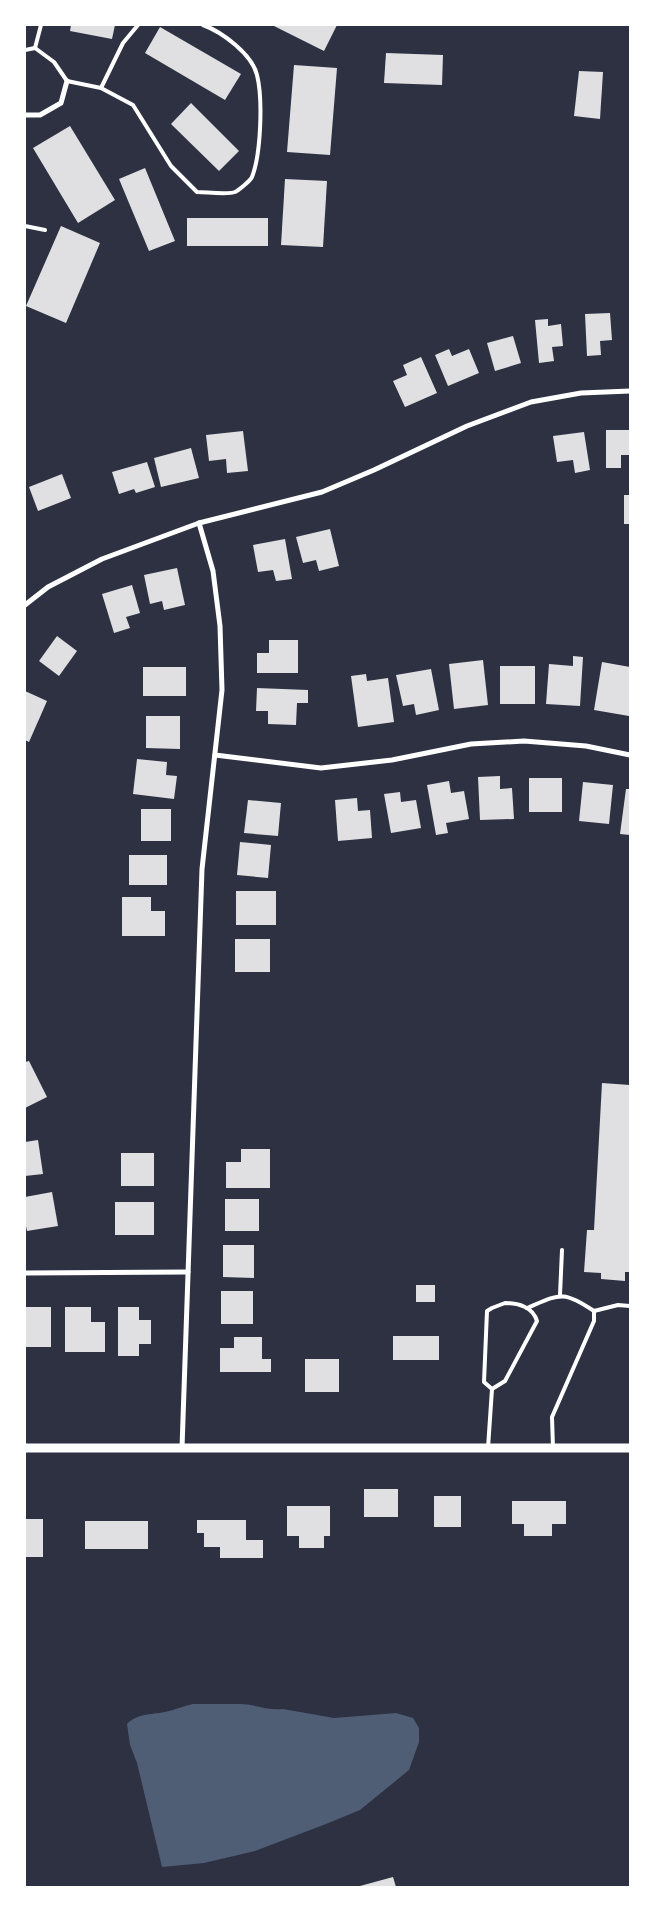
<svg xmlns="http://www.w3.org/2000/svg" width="655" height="1912" font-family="Lora,serif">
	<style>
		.water { fill: #4f5d75 }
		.building { fill: #e0e0e3 }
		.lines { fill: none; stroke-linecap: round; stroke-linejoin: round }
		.service { stroke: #fff; stroke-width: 4 }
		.minor { stroke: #fff; stroke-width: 5 }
		.tertiary { stroke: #fff; stroke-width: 9 }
	</style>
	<rect width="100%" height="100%" fill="#2d3142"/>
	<path class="water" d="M 193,1704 C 209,1704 224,1704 240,1704 C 255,1704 268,1711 283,1709 L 334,1718 L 396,1713 L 413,1718 L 419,1728 L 419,1742 L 409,1770 L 360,1810 L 326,1824 L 255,1851 L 204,1863 L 162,1867 L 137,1763 L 130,1745 L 127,1724 C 138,1713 150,1715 165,1712 C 174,1710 184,1706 193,1704 Z"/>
	<g class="building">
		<path d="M 71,25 L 115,25 L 112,39 L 70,31 Z"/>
		<path d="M 272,25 L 337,25 L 324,51 Z"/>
		<path d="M 160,27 L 241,74 L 225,100 L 145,53 Z"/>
		<path d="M 386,53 L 443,55 L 442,85 L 384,83 Z"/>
		<path d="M 294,65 L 337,68 L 330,155 L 287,152 Z"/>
		<path d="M 579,71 L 603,72 L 600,119 L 574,116 Z"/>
		<path d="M 191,103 L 239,151 L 219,171 L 171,124 Z"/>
		<path d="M 70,126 L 115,200 L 78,223 L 33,148 Z"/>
		<path d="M 145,168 L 175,241 L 149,251 L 119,179 Z"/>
		<path d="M 285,179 L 327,181 L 323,247 L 281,245 Z"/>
		<rect x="187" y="218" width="81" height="28"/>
		<path d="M 61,226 L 100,243 L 66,323 L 26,306 Z"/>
		<path d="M 610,313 L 612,340 L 600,341 L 601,355 L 587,356 L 585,314 Z"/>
		<path d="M 548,319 L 548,326 L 561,324 L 563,346 L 552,347 L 554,361 L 539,363 L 535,320 Z"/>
		<path d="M 513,336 L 521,363 L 495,371 L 487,343 Z"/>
		<path d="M 449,349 L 452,356 L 469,349 L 479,373 L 448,386 L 435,355 Z"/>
		<path d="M 421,357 L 437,393 L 405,407 L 393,381 L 407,375 L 403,365 Z"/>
		<path d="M 606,430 L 630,430 L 630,455 L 621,455 L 621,468 L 606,468 Z"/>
		<path d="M 243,431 L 248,471 L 227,473 L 226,459 L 209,461 L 206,435 Z"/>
		<path d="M 584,432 L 590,470 L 575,473 L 573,460 L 557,462 L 553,436 Z"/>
		<path d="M 191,448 L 199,478 L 161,487 L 154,458 Z"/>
		<path d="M 147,462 L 155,487 L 136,493 L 134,489 L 119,494 L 112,472 Z"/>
		<path d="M 62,474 L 71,498 L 38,511 L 29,487 Z"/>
		<rect x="624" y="495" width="6" height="29"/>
		<path d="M 330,529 L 339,566 L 319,571 L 316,560 L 303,563 L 296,537 Z"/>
		<path d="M 285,539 L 292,579 L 276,581 L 273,570 L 258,572 L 253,545 Z"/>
		<path d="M 177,568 L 185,605 L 164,610 L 162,601 L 150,604 L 144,575 Z"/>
		<path d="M 132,585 L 140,613 L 126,617 L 130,628 L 114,633 L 102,594 Z"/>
		<path d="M 57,636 L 77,651 L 59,676 L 39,661 Z"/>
		<path d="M 269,640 L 298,640 L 298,673 L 257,673 L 257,653 L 269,653 Z"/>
		<path d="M 573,656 L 583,657 L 580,706 L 546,704 L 549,664 L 573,666 Z"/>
		<path d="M 483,660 L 488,705 L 454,709 L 449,664 Z"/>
		<path d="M 602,662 L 630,667 L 629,716 L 594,710 Z"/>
		<rect x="500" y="666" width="35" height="38"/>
		<rect x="143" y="667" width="43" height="29"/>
		<path d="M 431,669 L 439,710 L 416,715 L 414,704 L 403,706 L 396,675 Z"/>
		<path d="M 366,674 L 367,681 L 388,678 L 394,722 L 358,727 L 351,676 Z"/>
		<path d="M 257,688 L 308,690 L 308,703 L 297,703 L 296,725 L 268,724 L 268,711 L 256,711 Z"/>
		<path d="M 25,691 L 47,701 L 29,742 L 25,740 Z"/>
		<path d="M 146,716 L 180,716 L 180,749 L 146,748 Z"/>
		<path d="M 137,759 L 167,762 L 166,775 L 177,776 L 174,799 L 133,794 Z"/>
		<path d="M 500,776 L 500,789 L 512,788 L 514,819 L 480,820 L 478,777 Z"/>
		<rect x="529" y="778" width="33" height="34"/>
		<path d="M 449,781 L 451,793 L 464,791 L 469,819 L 446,823 L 448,833 L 436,835 L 427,785 Z"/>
		<path d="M 583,782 L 613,785 L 609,824 L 579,821 Z"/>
		<path d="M 626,789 L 630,789 L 630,835 L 620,834 Z"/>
		<path d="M 400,792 L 401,802 L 416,800 L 421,828 L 391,833 L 384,794 Z"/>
		<path d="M 357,798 L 358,811 L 370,810 L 372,838 L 338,841 L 335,800 Z"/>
		<path d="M 248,800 L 281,803 L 278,836 L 244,833 Z"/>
		<rect x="141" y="809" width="30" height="32"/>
		<path d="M 240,842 L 271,845 L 268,878 L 237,875 Z"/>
		<rect x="129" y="855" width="38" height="30"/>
		<rect x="236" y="891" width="40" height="34"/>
		<path d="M 122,897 L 151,897 L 151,911 L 165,911 L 165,936 L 122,936 Z"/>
		<rect x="235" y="939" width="35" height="33"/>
		<path d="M 29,1061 L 47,1097 L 25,1108 L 25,1062 Z"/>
		<path d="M 602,1083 L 630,1085 L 630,1272 L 625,1272 L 625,1281 L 601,1279 L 601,1273 L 584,1272 L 587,1230 L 594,1230 Z"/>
		<path d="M 38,1140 L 43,1174 L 25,1176 L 25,1142 Z"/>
		<path d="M 241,1149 L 270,1149 L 270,1188 L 226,1188 L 226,1162 L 241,1162 Z"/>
		<rect x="121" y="1153" width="33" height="33"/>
		<path d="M 52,1192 L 58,1226 L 27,1231 L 25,1221 L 25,1197 Z"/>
		<rect x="225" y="1199" width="34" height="32"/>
		<rect x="115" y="1202" width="39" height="33"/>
		<path d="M 223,1245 L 254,1245 L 254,1278 L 223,1277 Z"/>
		<rect x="416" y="1285" width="19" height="17"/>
		<rect x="221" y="1291" width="32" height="33"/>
		<rect x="25" y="1307" width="26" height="40"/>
		<path d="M 65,1307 L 91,1307 L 91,1322 L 105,1322 L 105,1352 L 65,1352 Z"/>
		<path d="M 118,1307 L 139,1307 L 139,1320 L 151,1320 L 151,1344 L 139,1344 L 139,1356 L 118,1356 Z"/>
		<rect x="393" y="1336" width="46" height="24"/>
		<path d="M 234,1337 L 262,1337 L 262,1359 L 271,1359 L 271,1372 L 220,1372 L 220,1348 L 234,1348 Z"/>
		<rect x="305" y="1359" width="34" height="33"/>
		<rect x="364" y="1489" width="34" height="28"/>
		<rect x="434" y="1496" width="27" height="31"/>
		<path d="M 512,1501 L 566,1501 L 566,1524 L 552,1524 L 552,1536 L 524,1536 L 524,1524 L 512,1524 Z"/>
		<path d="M 287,1506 L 330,1506 L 330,1536 L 324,1536 L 324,1548 L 299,1548 L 299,1536 L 287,1536 Z"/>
		<rect x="25" y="1519" width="18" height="38"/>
		<path d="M 197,1520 L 246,1520 L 246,1540 L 263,1540 L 263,1558 L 220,1558 L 220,1547 L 204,1547 L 204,1533 L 197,1533 Z"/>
		<rect x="85" y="1521" width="63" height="28"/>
		<path d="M 393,1877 L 396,1887 L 360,1887 L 360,1886 Z"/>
	</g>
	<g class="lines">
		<g class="service">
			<path d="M 35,48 L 54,62 L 67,81 L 101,88 L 133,105 L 171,166 L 197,192 C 206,192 228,195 235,192 C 239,190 250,181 252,177 C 261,154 263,99 257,75 C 252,54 222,32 203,25"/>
			<path d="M 35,48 L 41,25"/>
			<path d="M 25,50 L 35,48"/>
			<path d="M 101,88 L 123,43 L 138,25"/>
			<path d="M 25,226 L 45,230"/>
			<path d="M 560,1295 L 562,1250"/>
			<path d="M 505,1303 C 518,1303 533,1307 537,1321 L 505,1381 L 492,1389 L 484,1382 L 487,1311 L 492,1308 Z"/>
			<path d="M 527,1308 C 560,1294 563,1290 594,1311 L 594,1321 L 552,1417 L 553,1448"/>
			<path d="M 594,1311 L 618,1305 L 630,1306"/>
			<path d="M 488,1448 L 492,1389"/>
		</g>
		<g class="minor">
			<path d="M 25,115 L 40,115 L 61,103 L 67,81"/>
			<path d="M 25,605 L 48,587 L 102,559 L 199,523 L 322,492 L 374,470 L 467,426 L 531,402 L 581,393 L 630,391"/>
			<path d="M 215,755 L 321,768 L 392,760 L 471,744 L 524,741 L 586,746 L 630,755"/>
			<path d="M 25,1273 L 188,1272"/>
			<path d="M 182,1448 L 202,869 L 222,690 L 220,626 L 213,571 L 199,523"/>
		</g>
		<path class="tertiary" d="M 25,1448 L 630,1448"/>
	</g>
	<rect width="655" height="1912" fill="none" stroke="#ffffff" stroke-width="52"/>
</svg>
